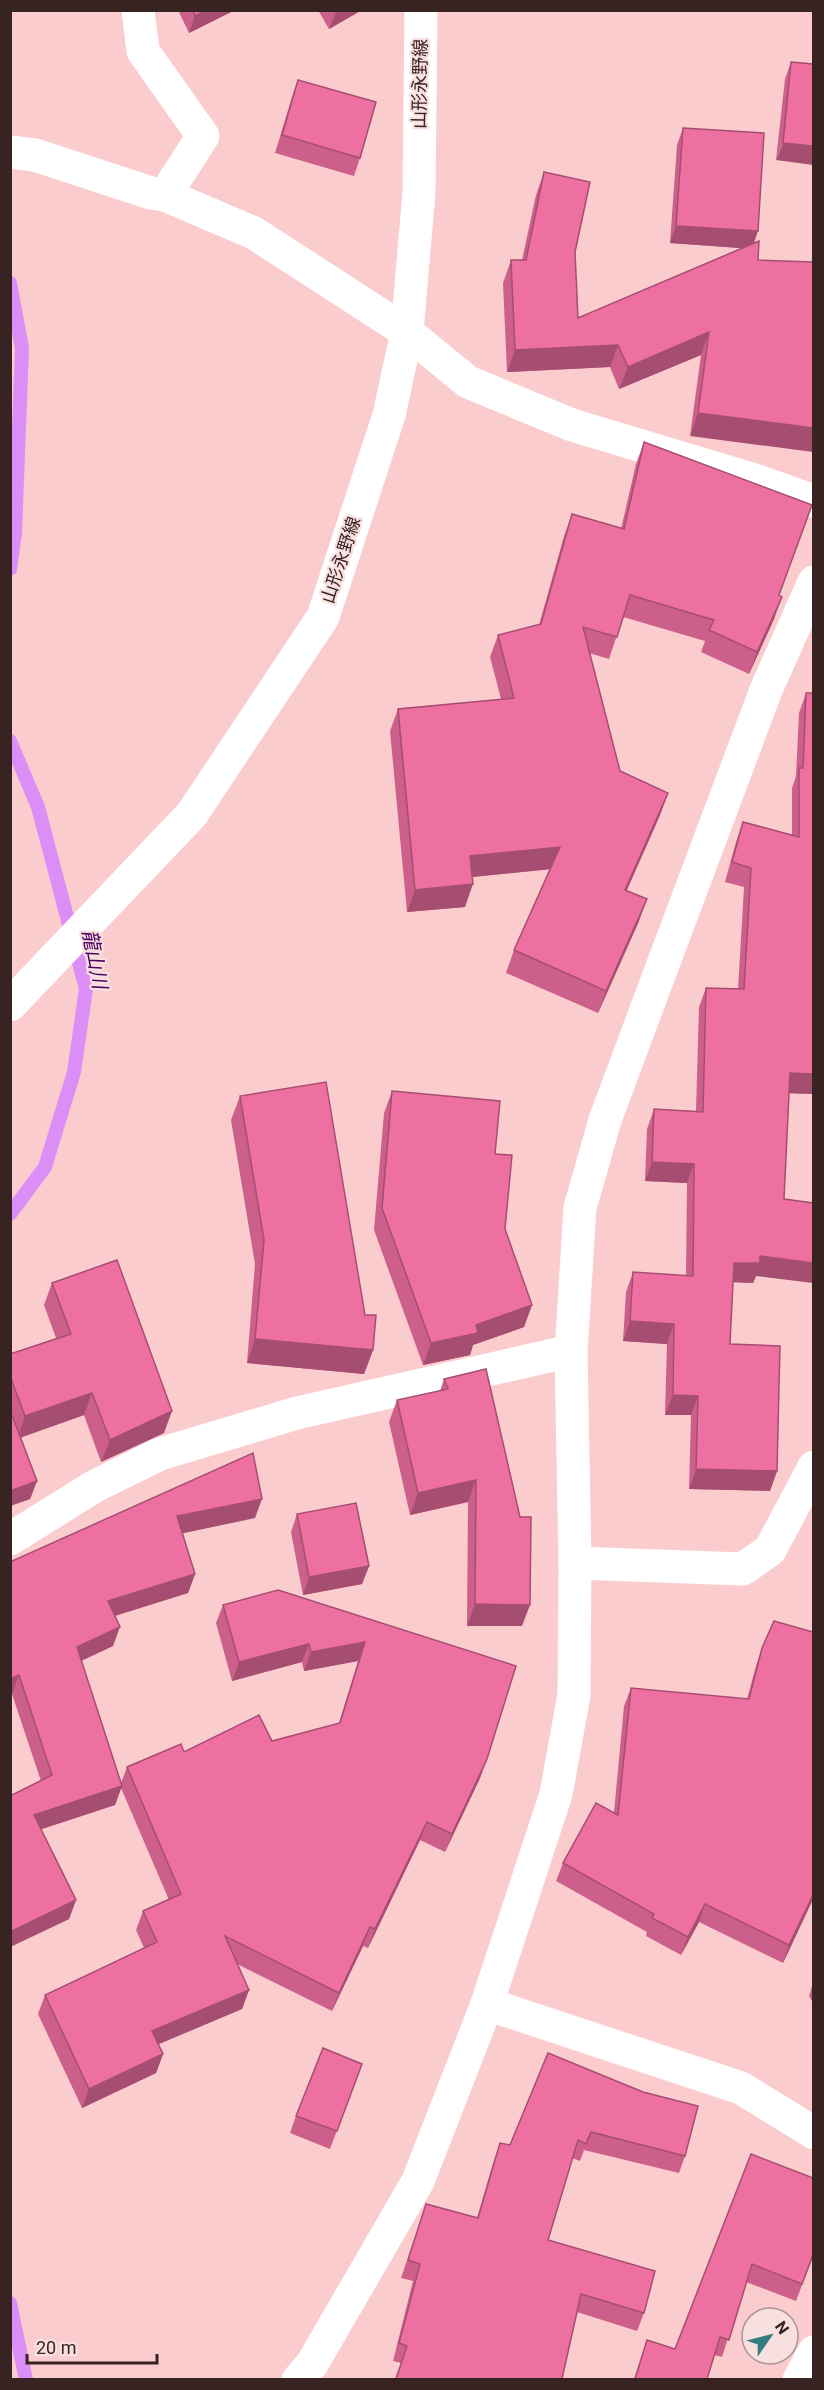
<svg xmlns="http://www.w3.org/2000/svg" width="824" height="2390" font-family="Roboto,'Noto Sans JP',sans-serif">
	<style>
		.lines { fill: none; stroke-linecap: round; stroke-linejoin: round }
		.stream { stroke: #db8ef5; stroke-width: 14 }
		.minor { stroke: #fff; stroke-width: 33 }
		.major { stroke: #fff; stroke-width: 33 }
		.wall { fill: #cc608a }
		.shaded-wall { fill: #a64e71 }
		.building { fill: #ed70a1; stroke: #a64e71; stroke-width: 1.5 }
		.labels { text-anchor: middle; stroke-width: 4.5; stroke-linejoin: round; paint-order: stroke }
		.street-label { font-size: 18px; fill: #382323; stroke: #f8e0e0 }
		.water-label { font-size: 20px; font-style: italic; fill: #4d0061; stroke: #f8e0e0 }
	</style>
	<rect width="100%" height="100%" fill="#fbcccd"/>
	<g class="lines">
		<g class="stream">
			<path d="M 10,283 L 22,348 L 15,533 L 10,569"/>
			<path d="M 10,741 L 38,807 L 86,989 L 74,1072 L 45,1167 L 10,1214"/>
			<path d="M 10,2303 L 26,2380"/>
		</g>
		<g class="minor">
			<path d="M 138,10 L 143,51 L 203,136 L 165,195"/>
			<path d="M 10,152 L 35,155 L 151,193 L 165,195 L 254,233 L 407,332 L 468,382 L 572,425 L 755,480 L 814,501"/>
			<path d="M 10,1539 L 95,1486 L 160,1454 L 297,1413 L 571,1351"/>
			<path d="M 575,1563 L 743,1569 L 770,1550 L 814,1467"/>
			<path d="M 487,2004 L 741,2088 L 814,2133"/>
			<path d="M 298,2380 L 312,2364 L 418,2181 L 487,2004 L 556,1794 L 574,1695 L 575,1563 L 571,1351 L 580,1208 L 605,1120 L 662,967 L 766,690 L 814,582"/>
			<path d="M 799,2380 L 814,2352"/>
		</g>
		<path class="major" d="M 10,1005 L 192,814 L 323,617 L 389,415 L 407,332 L 419,192 L 421,10"/>
	</g>
	<g class="wall">
		<path d="M 178,10 L 232,10 L 231,12 L 189,33 Z"/>
		<path d="M 318,10 L 362,10 L 329,29 Z"/>
		<path d="M 791,62 L 813,64 L 776,160 L 785,79 Z"/>
		<path d="M 298,80 L 360,158 L 354,176 L 275,153 L 292,97 Z"/>
		<path d="M 683,128 L 754,243 L 758,260 L 690,436 L 701,355 L 619,389 L 610,367 L 507,372 L 503,283 L 511,260 L 522,260 L 536,195 L 544,172 L 575,252 L 578,318 L 742,248 L 670,243 L 677,145 Z"/>
		<path d="M 644,442 L 779,595 L 774,619 L 749,674 L 701,652 L 705,641 L 623,617 L 609,659 L 589,653 L 620,771 L 668,793 L 660,815 L 627,890 L 639,921 L 598,1013 L 506,973 L 514,950 L 550,869 L 472,877 L 465,907 L 407,912 L 390,731 L 398,709 L 501,699 L 490,657 L 498,635 L 539,625 L 564,536 L 572,514 L 621,529 L 636,464 Z"/>
		<path d="M 806,693 L 813,1094 L 789,1093 L 756,1276 L 753,1283 L 733,1282 L 730,1344 L 777,1471 L 770,1491 L 689,1489 L 691,1415 L 665,1415 L 667,1344 L 623,1341 L 626,1292 L 633,1272 L 686,1276 L 687,1183 L 645,1181 L 647,1129 L 654,1109 L 696,1111 L 699,1007 L 706,988 L 738,989 L 744,887 L 725,882 L 736,842 L 743,822 L 792,835 L 792,788 L 796,776 L 799,713 Z"/>
		<path d="M 392,1091 L 495,1154 L 505,1229 L 532,1305 L 524,1327 L 473,1345 L 470,1355 L 423,1365 L 374,1230 L 384,1113 Z"/>
		<path d="M 240,1096 L 373,1350 L 364,1374 L 247,1363 L 255,1264 L 231,1120 Z"/>
		<path d="M 52,1283 L 164,1433 L 101,1462 L 84,1415 L 21,1437 L 37,1481 L 30,1499 L 10,1506 L 10,1354 L 56,1338 L 44,1305 Z"/>
		<path d="M 444,1379 L 522,1626 L 467,1626 L 468,1502 L 410,1515 L 389,1422 L 397,1400 L 440,1391 Z"/>
		<path d="M 297,1514 L 369,1566 L 362,1584 L 303,1595 L 291,1532 Z"/>
		<path d="M 255,1518 L 182,1533 L 195,1574 L 188,1593 L 115,1616 L 113,1646 L 81,1661 L 121,1783 L 127,1767 L 184,1752 L 272,1741 L 339,1723 L 358,1661 L 304,1671 L 302,1662 L 232,1681 L 216,1623 L 223,1605 L 516,1666 L 480,1778 L 445,1852 L 420,1840 L 368,1948 L 363,1946 L 332,2011 L 237,1964 L 249,1990 L 242,2009 L 158,2044 L 163,2054 L 156,2073 L 82,2108 L 38,2014 L 45,1995 L 144,1948 L 136,1930 L 143,1911 L 169,1900 L 121,1788 L 115,1805 L 41,1829 L 76,1900 L 69,1919 L 10,1947 L 10,1796 L 41,1781 L 12,1694 L 10,1695 L 10,1562 Z"/>
		<path d="M 762,1648 L 813,1899 L 783,1963 L 699,1922 L 681,1955 L 646,1936 L 647,1932 L 556,1881 L 563,1863 L 614,1812 L 624,1706 L 631,1688 L 747,1699 L 756,1666 Z"/>
		<path d="M 813,1983 L 813,2003 L 809,1996 Z"/>
		<path d="M 548,2053 L 685,2156 L 679,2173 L 584,2150 L 580,2161 L 572,2158 L 548,2240 L 644,2313 L 637,2331 L 577,2312 L 395,2379 L 401,2363 L 393,2361 L 413,2281 L 401,2278 L 426,2204 L 477,2218 L 494,2160 L 500,2143 L 510,2145 Z"/>
		<path d="M 362,2064 L 330,2149 L 290,2133 L 296,2116 Z"/>
		<path d="M 751,2154 L 813,2256 L 796,2301 L 746,2282 L 722,2357 L 714,2355 L 707,2379 L 634,2379 L 647,2340 L 675,2349 Z"/>
	</g>
	<g class="shaded-wall">
		<path d="M 206,10 L 232,10 L 231,12 L 189,33 L 195,16 Z"/>
		<path d="M 338,10 L 362,10 L 329,29 L 336,12 Z"/>
		<path d="M 783,143 L 813,146 L 813,165 L 776,160 Z"/>
		<path d="M 676,226 L 758,231 L 752,249 L 670,243 Z"/>
		<path d="M 709,332 L 701,355 L 619,389 L 628,367 Z"/>
		<path d="M 618,345 L 610,367 L 507,372 L 515,350 Z"/>
		<path d="M 698,413 L 813,428 L 813,452 L 690,436 Z"/>
		<path d="M 782,597 L 774,619 L 749,674 L 757,652 Z"/>
		<path d="M 668,793 L 660,815 L 617,912 L 625,890 Z"/>
		<path d="M 560,847 L 552,869 L 462,878 L 470,856 Z"/>
		<path d="M 473,884 L 465,907 L 407,912 L 415,890 Z"/>
		<path d="M 647,899 L 639,921 L 598,1013 L 606,991 Z"/>
		<path d="M 790,1073 L 813,1074 L 813,1094 L 783,1093 Z"/>
		<path d="M 652,1162 L 694,1164 L 687,1183 L 645,1181 Z"/>
		<path d="M 760,1256 L 813,1263 L 813,1283 L 756,1276 L 753,1283 L 727,1282 L 734,1263 Z"/>
		<path d="M 532,1305 L 524,1327 L 473,1345 L 470,1355 L 423,1365 L 431,1343 L 476,1325 Z"/>
		<path d="M 630,1321 L 674,1324 L 667,1344 L 623,1341 Z"/>
		<path d="M 255,1339 L 373,1350 L 364,1374 L 247,1363 Z"/>
		<path d="M 92,1393 L 84,1415 L 17,1439 L 25,1416 Z"/>
		<path d="M 673,1395 L 698,1396 L 691,1415 L 665,1415 Z"/>
		<path d="M 172,1411 L 164,1433 L 101,1462 L 110,1440 Z"/>
		<path d="M 696,1469 L 777,1471 L 770,1491 L 689,1489 Z"/>
		<path d="M 476,1480 L 468,1502 L 410,1515 L 418,1493 Z"/>
		<path d="M 37,1481 L 30,1499 L 10,1506 L 10,1491 Z"/>
		<path d="M 262,1499 L 255,1518 L 170,1536 L 177,1516 Z"/>
		<path d="M 369,1566 L 362,1584 L 303,1595 L 309,1577 Z"/>
		<path d="M 195,1574 L 188,1593 L 101,1620 L 108,1601 Z"/>
		<path d="M 475,1604 L 530,1605 L 522,1626 L 467,1626 Z"/>
		<path d="M 120,1627 L 113,1646 L 70,1666 L 77,1647 Z"/>
		<path d="M 365,1642 L 358,1661 L 304,1671 L 311,1652 Z"/>
		<path d="M 309,1644 L 302,1662 L 232,1681 L 239,1662 Z"/>
		<path d="M 19,1675 L 12,1694 L 10,1695 L 10,1679 Z"/>
		<path d="M 487,1759 L 480,1778 L 445,1852 L 452,1834 Z"/>
		<path d="M 122,1786 L 115,1805 L 27,1834 L 34,1815 Z"/>
		<path d="M 427,1822 L 420,1840 L 368,1948 L 375,1929 Z"/>
		<path d="M 813,1895 L 813,1899 L 783,1963 L 789,1945 Z"/>
		<path d="M 76,1900 L 69,1919 L 10,1947 L 10,1932 Z"/>
		<path d="M 705,1904 L 699,1922 L 681,1955 L 688,1937 Z"/>
		<path d="M 370,1927 L 363,1946 L 332,2011 L 339,1993 Z"/>
		<path d="M 249,1990 L 242,2009 L 145,2050 L 152,2031 Z"/>
		<path d="M 163,2054 L 156,2073 L 82,2108 L 89,2089 Z"/>
	</g>
	<g class="building">
		<path d="M 193,10 L 206,10 L 195,16 Z"/>
		<path d="M 791,62 L 813,64 L 813,146 L 783,143 Z"/>
		<path d="M 298,80 L 376,102 L 360,158 L 282,135 Z"/>
		<path d="M 683,128 L 764,133 L 758,231 L 676,226 Z"/>
		<path d="M 544,172 L 590,182 L 575,252 L 578,318 L 759,241 L 758,260 L 813,262 L 813,428 L 698,413 L 709,332 L 628,367 L 618,345 L 515,350 L 511,260 L 526,260 Z"/>
		<path d="M 644,442 L 812,505 L 779,595 L 782,597 L 757,652 L 709,630 L 714,620 L 630,595 L 617,637 L 583,627 L 620,771 L 668,793 L 625,890 L 647,899 L 606,991 L 514,950 L 560,847 L 470,856 L 473,884 L 415,890 L 398,709 L 514,698 L 498,635 L 541,624 L 572,514 L 624,529 Z"/>
		<path d="M 806,693 L 813,693 L 813,1074 L 790,1073 L 784,1199 L 813,1203 L 813,1263 L 760,1256 L 760,1263 L 734,1263 L 730,1344 L 780,1346 L 777,1471 L 696,1469 L 698,1396 L 673,1395 L 674,1324 L 630,1321 L 633,1272 L 693,1276 L 694,1164 L 652,1162 L 654,1109 L 703,1112 L 706,988 L 744,989 L 751,868 L 732,862 L 743,822 L 799,837 L 799,768 L 803,768 Z"/>
		<path d="M 326,1082 L 365,1315 L 376,1315 L 373,1350 L 255,1339 L 264,1240 L 240,1096 Z"/>
		<path d="M 392,1091 L 500,1101 L 495,1154 L 512,1155 L 505,1229 L 532,1305 L 476,1325 L 478,1333 L 431,1343 L 382,1208 Z"/>
		<path d="M 117,1260 L 172,1411 L 110,1440 L 92,1393 L 25,1416 L 10,1376 L 10,1354 L 71,1334 L 52,1283 Z"/>
		<path d="M 486,1369 L 520,1517 L 531,1517 L 530,1605 L 475,1604 L 476,1480 L 418,1493 L 397,1400 L 448,1389 L 444,1379 Z"/>
		<path d="M 10,1410 L 37,1481 L 10,1491 Z"/>
		<path d="M 253,1453 L 262,1499 L 177,1516 L 195,1574 L 108,1601 L 120,1627 L 77,1647 L 122,1786 L 34,1815 L 76,1900 L 10,1932 L 10,1796 L 52,1775 L 19,1675 L 10,1679 L 10,1562 Z"/>
		<path d="M 356,1503 L 369,1566 L 309,1577 L 297,1514 Z"/>
		<path d="M 278,1590 L 516,1666 L 487,1759 L 452,1834 L 427,1822 L 375,1929 L 370,1927 L 339,1993 L 225,1936 L 249,1990 L 152,2031 L 163,2054 L 89,2089 L 45,1995 L 157,1942 L 143,1911 L 181,1894 L 127,1767 L 181,1744 L 184,1752 L 259,1715 L 272,1741 L 340,1723 L 365,1642 L 311,1652 L 309,1644 L 239,1662 L 223,1605 Z"/>
		<path d="M 774,1621 L 813,1632 L 813,1895 L 789,1945 L 705,1904 L 688,1937 L 652,1918 L 654,1914 L 563,1863 L 596,1803 L 618,1815 L 631,1688 L 749,1699 L 762,1648 Z"/>
		<path d="M 323,2048 L 362,2064 L 337,2131 L 296,2116 Z"/>
		<path d="M 548,2053 L 643,2092 L 698,2106 L 685,2156 L 591,2132 L 586,2144 L 578,2140 L 548,2240 L 655,2271 L 644,2313 L 581,2294 L 562,2379 L 396,2379 L 407,2346 L 399,2343 L 420,2264 L 408,2260 L 426,2204 L 478,2218 L 500,2143 L 510,2145 Z"/>
		<path d="M 751,2154 L 813,2178 L 813,2255 L 802,2284 L 752,2264 L 729,2340 L 720,2337 L 707,2379 L 635,2379 L 647,2340 L 675,2349 Z"/>
	</g>
	<g class="labels">
		<g class="street-label">
			<text transform="translate(420 84) rotate(-89)" y="6">山形永野線</text>
			<text transform="translate(341 560) rotate(-72)" y="6">山形永野線</text>
		</g>
		<g class="water-label">
			<text transform="translate(95 959) rotate(79)" y="7">龍山川</text>
		</g>
	</g>
	<rect width="824" height="2390" fill="none" stroke="#382323" stroke-width="24"/>
	<g transform="translate(770 2336) rotate(55)"><circle r="28" fill="#f8e0e0" stroke="#ab9494" stroke-width="1.5"/>
	<path d="M0-4.5L10 22L0 15L-10 22Z" fill="#347d7f"/>
	<text y="-9" font-size="16" font-weight="bold" text-anchor="middle" fill="#382323">N</text>
	</g>
	<path d="M27 2354v9h130v-9" fill="none" stroke="#382323" stroke-width="3"/>
	<text x="36" y="2354" font-size="18" fill="#382323" stroke="#f8e0e0" stroke-width="4.5" paint-order="stroke">20 m</text>
</svg>
